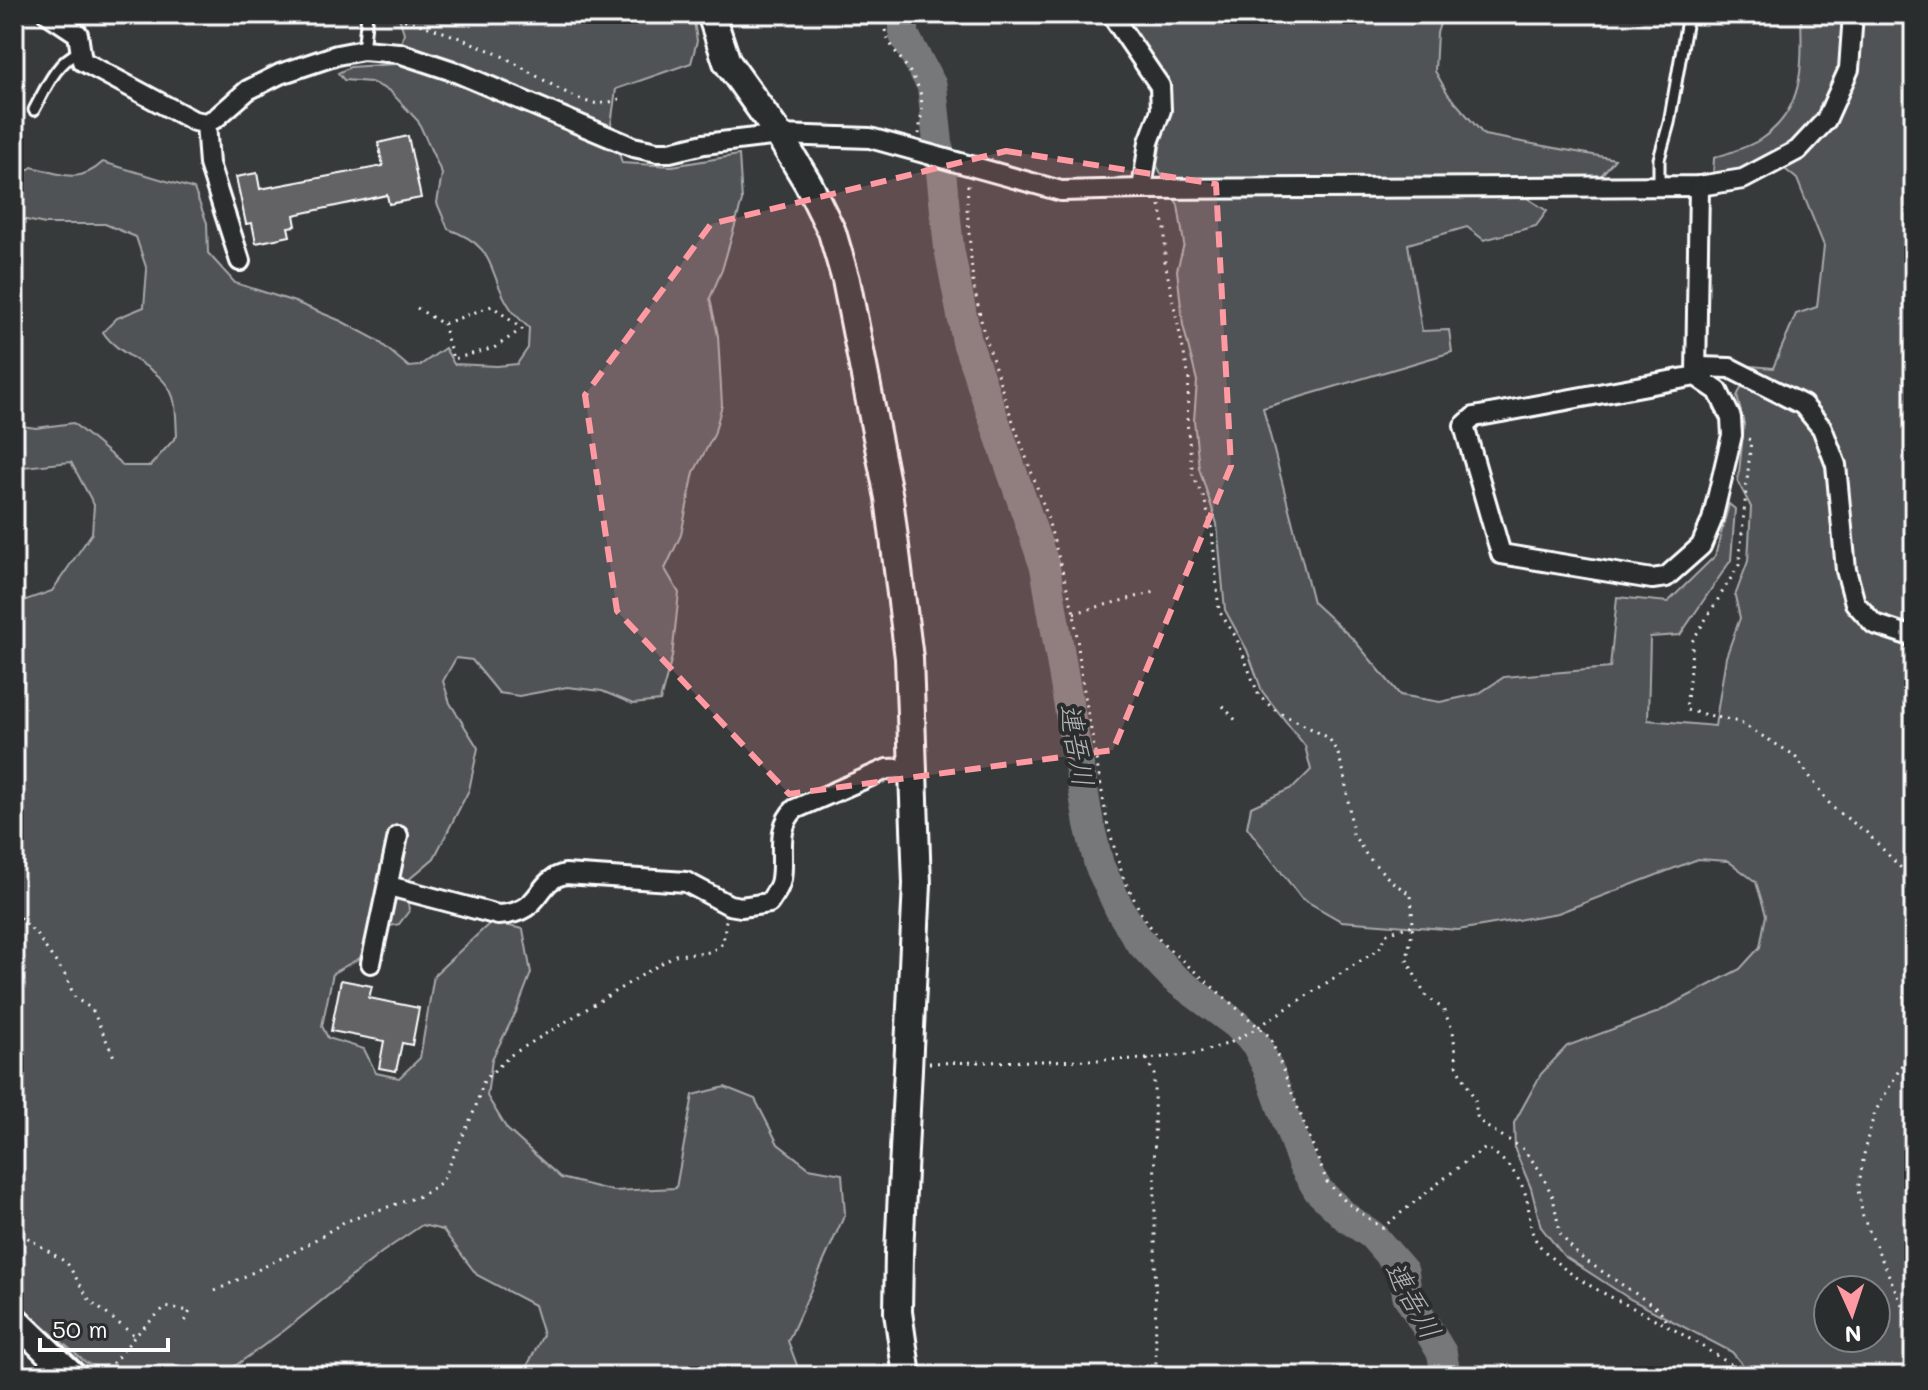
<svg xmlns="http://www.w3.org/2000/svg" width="1928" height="1390" font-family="Mali,'Klee One',sans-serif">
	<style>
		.green { fill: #505354; stroke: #a8a9aa; stroke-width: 2; fill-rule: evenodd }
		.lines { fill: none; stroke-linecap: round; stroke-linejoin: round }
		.river { stroke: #767879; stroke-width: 30 }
		.building { fill: #636465; stroke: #fff; stroke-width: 2 }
		.lane-casing { stroke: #fff; stroke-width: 15 }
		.street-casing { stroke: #fff; stroke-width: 24 }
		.secondary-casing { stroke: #fff; stroke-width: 32 }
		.path { stroke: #fff; stroke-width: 3; stroke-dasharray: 2 6; stroke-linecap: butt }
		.lane { stroke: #2a2d2e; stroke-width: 9 }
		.street { stroke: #2a2d2e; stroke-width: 18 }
		.secondary { stroke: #2a2d2e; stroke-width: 26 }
		.marked { fill: #ff9aa2; fill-opacity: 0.2; stroke: #ff9aa2; stroke-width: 6; stroke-dasharray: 16 10; stroke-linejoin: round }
		.labels { text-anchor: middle; stroke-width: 8; stroke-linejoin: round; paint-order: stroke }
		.water-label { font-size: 28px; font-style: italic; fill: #b4b5b5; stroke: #2a2d2e }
	</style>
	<rect width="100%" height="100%" fill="#373a3b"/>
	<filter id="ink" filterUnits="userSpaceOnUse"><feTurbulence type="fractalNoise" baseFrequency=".0125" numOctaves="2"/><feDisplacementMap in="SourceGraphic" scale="16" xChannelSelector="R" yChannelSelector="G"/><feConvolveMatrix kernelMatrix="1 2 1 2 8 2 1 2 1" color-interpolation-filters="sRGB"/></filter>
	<g filter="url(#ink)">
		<g class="green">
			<path d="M 398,14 L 693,14 L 697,41 L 691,63 L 616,89 L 611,125 L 622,163 L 672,166 L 739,155 L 742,201 L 722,270 L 710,298 L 718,336 L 722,405 L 714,435 L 694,472 L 681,535 L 665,569 L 679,593 L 672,657 L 660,701 L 633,704 L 602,691 L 567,687 L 519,696 L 499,693 L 472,660 L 456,658 L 443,681 L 450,703 L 478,748 L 469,790 L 434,858 L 406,882 L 409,911 L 399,924 L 372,930 L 360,958 L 333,973 L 322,1026 L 328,1038 L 364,1049 L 376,1073 L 399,1078 L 420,1058 L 434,975 L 491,922 L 523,929 L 531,973 L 516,1012 L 492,1059 L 487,1096 L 507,1129 L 561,1178 L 613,1191 L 676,1188 L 693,1095 L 725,1087 L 755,1099 L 778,1144 L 809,1168 L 842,1174 L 845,1214 L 788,1341 L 798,1368 L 805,1376 L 522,1376 L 543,1335 L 534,1305 L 477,1275 L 443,1230 L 422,1225 L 381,1253 L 285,1330 L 221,1376 L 111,1376 L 85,1362 L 14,1301 L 14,596 L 23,601 L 52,591 L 92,533 L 94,505 L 71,462 L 14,468 L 14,425 L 36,428 L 73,423 L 124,466 L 150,466 L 177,436 C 176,424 177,409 173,397 C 163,366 120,359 103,332 L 117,318 L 144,307 L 147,270 L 136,237 L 105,224 L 45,224 L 16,218 L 14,180 L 32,167 C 61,174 78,185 103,162 L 194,189 L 207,223 L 208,253 L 235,283 L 295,302 L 341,321 L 377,340 L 409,367 L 419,366 L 445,348 L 454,364 L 497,366 L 517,364 L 528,348 L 529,328 C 523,322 516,316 511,309 C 486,273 500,247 448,229 L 437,203 L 442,174 L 418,121 L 390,91 L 371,82 L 344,80 L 338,73 L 350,67 L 395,64 L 404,33 Z"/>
			<path d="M 1117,14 L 1443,14 L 1437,33 L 1435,71 L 1448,94 L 1484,135 L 1615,159 L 1601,176 L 1531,179 L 1527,198 L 1547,211 L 1536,226 L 1484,240 L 1467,227 L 1408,244 L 1422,331 L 1449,330 L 1452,352 L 1263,408 L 1313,602 L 1354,640 L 1400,695 L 1440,702 L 1478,694 L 1504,677 L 1610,668 L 1617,597 L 1668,602 L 1715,556 L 1729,504 L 1735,509 L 1731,560 L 1680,635 L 1650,637 L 1648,720 L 1715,726 L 1726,657 L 1740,618 L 1735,596 L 1748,561 L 1751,507 L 1738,482 L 1744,424 L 1737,396 L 1752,366 L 1773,368 L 1796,314 L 1817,307 L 1824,246 L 1797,179 L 1769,156 L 1735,173 L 1713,176 L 1714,158 C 1729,152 1748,148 1761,139 C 1806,109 1802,62 1801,14 L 1914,14 L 1914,1376 L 1752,1376 L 1732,1352 L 1630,1299 L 1564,1256 L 1541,1227 L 1531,1188 L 1515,1150 L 1514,1123 L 1541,1074 L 1567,1046 L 1656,1013 L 1740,969 L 1760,947 L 1766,915 L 1756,882 L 1728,861 L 1698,859 L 1558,913 L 1458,930 L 1341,921 L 1301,898 L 1247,827 L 1251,807 L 1294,787 L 1311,770 L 1305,746 L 1262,691 L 1247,650 L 1225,610 L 1217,524 L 1199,468 L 1194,420 L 1197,381 L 1183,325 L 1177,270 L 1184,244 L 1178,205 L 1157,166 L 1166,111 ZM 1828,1290 L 1876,1290 L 1876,1338 L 1828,1338 Z"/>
		</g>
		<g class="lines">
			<path class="river" d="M 904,14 L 904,35 L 932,86 L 949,248 L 967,342 L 1045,567 L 1089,824 L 1099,865 L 1120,910 L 1139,941 L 1174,978 L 1236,1024 L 1256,1044 L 1269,1071 L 1302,1163 L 1318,1190 L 1346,1217 L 1372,1235 L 1404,1272 L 1407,1295 L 1442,1353 L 1446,1376"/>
		</g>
		<g class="building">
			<path d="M 408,136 L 421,198 L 389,204 L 387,195 L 294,215 L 296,226 L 288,227 L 290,236 L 256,243 L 252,223 L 246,224 L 236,177 L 257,173 L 260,189 L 383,166 L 378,143 Z"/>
			<path d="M 341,980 L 372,986 L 369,998 L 419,1008 L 412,1045 L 402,1043 L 396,1071 L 379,1068 L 384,1041 L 331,1031 Z"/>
		</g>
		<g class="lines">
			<g class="lane-casing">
				<g id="lane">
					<path d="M 363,50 L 367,14"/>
					<path d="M 34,110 C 46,88 56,62 79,52"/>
					<path d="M 1659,186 L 1659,159 L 1669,123 L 1688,14"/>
				</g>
			</g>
			<g class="street-casing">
				<g id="street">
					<path d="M 48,14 L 78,34 L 82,61 L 194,121 L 206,123 L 216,118 L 248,90 L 280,74 L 337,55 L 363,50 L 399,53 L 453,71 L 633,147 L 657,152 L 670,152 L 704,144 L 779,135 L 870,138 L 1061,191 L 1142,189 L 1699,186 L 1743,179 L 1798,150 L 1826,120 L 1849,69 L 1853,14"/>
					<path d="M 1111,14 L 1160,86 L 1161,110 L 1149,142 L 1142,189"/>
					<path d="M 206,123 L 209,164 L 240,261"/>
					<path d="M 1698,367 L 1730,368 L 1803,405 L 1822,428 L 1836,465 L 1846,570 L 1855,603 L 1874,624 L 1914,637"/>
					<path d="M 1696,376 L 1718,391 L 1731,418 L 1732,435 L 1712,520 L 1701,546 L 1666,577 L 1652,579 L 1501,554 L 1464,426 L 1474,417 L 1696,376 L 1699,186"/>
					<path d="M 389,886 L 498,915 C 544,913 534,881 565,874 L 686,882 L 729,905 L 741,907 L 769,903 C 774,895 780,888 781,879 C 785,854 775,828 795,809 L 887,769 L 914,768"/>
					<path d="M 371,963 L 398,836"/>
				</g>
			</g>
			<g class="secondary-casing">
				<g id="secondary">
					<path d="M 711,14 L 727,62 L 779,135 L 808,183 L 832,232 L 846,280 L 889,498 L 909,658 L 917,884 L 899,1253 L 898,1312 L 907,1376"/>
					<path d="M 14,1319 L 73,1376"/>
				</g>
			</g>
			<g class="path">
				<path d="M 381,14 C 424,24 464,38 504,57 C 525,68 571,99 592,103 C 602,104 613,102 622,98"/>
				<path d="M 884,14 C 880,47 914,65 921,96 C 923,108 920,123 919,135"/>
				<path d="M 968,185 L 967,208 L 973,282 L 983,329 L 1006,402 L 1045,509 L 1074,613 L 1082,679 L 1108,826 L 1123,877 L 1141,913 L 1161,942 L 1270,1037 L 1327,1182 L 1346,1202 L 1382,1228 L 1465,1162 L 1486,1148 C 1504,1157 1523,1180 1527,1200 C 1531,1217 1528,1232 1540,1246 C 1573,1284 1623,1301 1666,1325 C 1695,1341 1722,1360 1751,1376"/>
				<path d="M 1160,205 L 1165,229 L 1165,262 L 1189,378 L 1187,422 L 1193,476 L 1204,498 L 1212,530 L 1219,611 L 1236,637 L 1259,696 L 1275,710 L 1329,738 L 1338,754 L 1344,773 L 1353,834 L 1367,856 L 1391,881 L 1411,895 L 1413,925 L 1407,960 L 1425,995 L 1443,1009 L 1453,1031 L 1457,1065 L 1475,1100 L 1477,1116 L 1484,1125 L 1522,1148 L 1539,1169 L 1553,1197 L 1560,1234 L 1579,1256 L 1660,1310 L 1668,1326"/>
				<path d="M 417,308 L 443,324 L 492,306 L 522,329 L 494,348 L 453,359 L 443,324"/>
				<path d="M 1748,439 L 1751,440 L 1739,565 L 1693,640 L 1686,710 L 1739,722 L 1794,755 L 1832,807 L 1867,833 L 1902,869 L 1914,893"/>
				<path d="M 1074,613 L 1155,592"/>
				<path d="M 1223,706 L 1239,724"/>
				<path d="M 14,912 L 35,933 L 65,975 L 75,998 L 92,1009 L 115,1059"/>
				<path d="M 1914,1044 L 1875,1112 L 1866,1143 L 1858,1190 L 1863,1217 L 1914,1332"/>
				<path d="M 1147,1059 L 1154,1074 L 1156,1376"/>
				<path d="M 929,1063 L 1147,1059 L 1195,1054 L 1230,1043 L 1252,1031 L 1379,949 L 1388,933 L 1413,925"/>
				<path d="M 14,1229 L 67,1263 L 90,1301 L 135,1336"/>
				<path d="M 215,1291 L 300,1249 L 344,1222 L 420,1196 L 442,1182 L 475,1109 L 484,1080 L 511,1055 L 675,955 L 711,952 L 723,943 L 726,920"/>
				<path d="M 102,1376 L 135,1336 L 165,1307 L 190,1311 L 183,1326"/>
			</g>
			<use href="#lane" class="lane"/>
			<use href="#street" class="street"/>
			<use href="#secondary" class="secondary"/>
		</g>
	</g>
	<path class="marked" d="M 1006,151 L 1216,184 L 1231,466 L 1113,750 L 789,794 L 617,611 L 585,395 L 711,224 Z"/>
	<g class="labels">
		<g class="water-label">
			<text transform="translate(1077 745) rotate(80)" y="10">連吾川</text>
			<text transform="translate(1413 1300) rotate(61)" y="10">連吾川</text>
		</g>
	</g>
	<rect width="1928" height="1390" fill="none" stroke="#2a2d2e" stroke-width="48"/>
	<rect x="24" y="24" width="1880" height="1342" fill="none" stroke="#fff" stroke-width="3" filter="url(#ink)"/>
	<g transform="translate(1852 1314) rotate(177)"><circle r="38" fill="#2a2d2e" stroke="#7f8182" stroke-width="2"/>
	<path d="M0-6L14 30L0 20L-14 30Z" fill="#ff9aa2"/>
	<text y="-12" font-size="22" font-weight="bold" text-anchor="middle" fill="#ffffff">N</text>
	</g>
	<path d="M40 1338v12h128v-12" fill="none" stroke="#ffffff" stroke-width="4"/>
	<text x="52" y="1338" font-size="24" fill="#ffffff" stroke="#2a2d2e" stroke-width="6" paint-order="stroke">50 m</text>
</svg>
